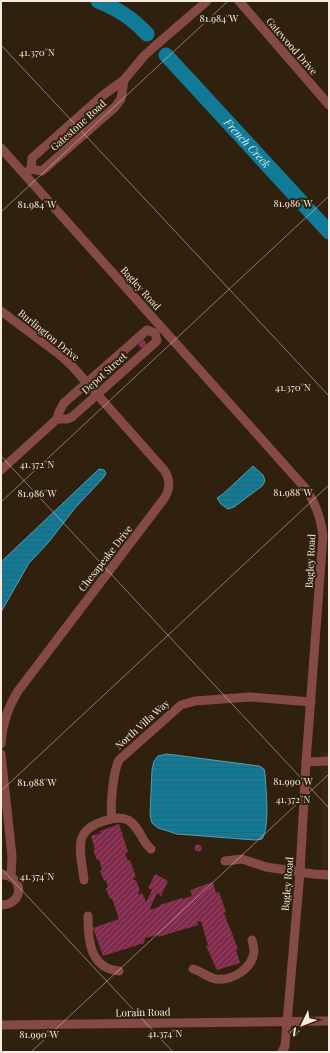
<svg xmlns="http://www.w3.org/2000/svg" width="330" height="1053" font-family="'Playfair Display',serif">
	<style>
		.built { fill: #3a250e }
		.water { fill: url(#water-rules); stroke: #569dae }
		.lines { fill: none; stroke-linecap: round; stroke-linejoin: round }
		.river { stroke: #117b97; stroke-width: 15 }
		.building { fill: url(#building-hatch) }
		.minor { stroke: #854a45; stroke-width: 9 }
		.ticks { fill: none; stroke: #f7ece2; stroke-width: 1; stroke-opacity: 0.45 }
		.labels { text-anchor: middle; stroke-width: 4; stroke-linejoin: round; paint-order: stroke }
		.street-label { font-size: 10px; fill: #f7ece2; stroke: #30210f }
		.water-label { font-size: 11px; font-style: italic; fill: #cfe9f2; stroke: #30210f }
		.ticks-label { font-size: 10px; text-anchor: middle; fill: #f7ece2; stroke: #30210f; stroke-width: 4; stroke-linejoin: round; paint-order: stroke }
	</style>
	<defs>
		<pattern id="water-rules" width="6" height="5" patternUnits="userSpaceOnUse"><rect width="6" height="5" fill="#117b97"/><path d="M0 2.5h6" fill="none" stroke="#2b6472"/></pattern>
		<pattern id="building-hatch" width="6" height="6" patternUnits="userSpaceOnUse"><rect width="6" height="6" fill="#802b4c"/><path d="M-1 1l2-2M0 6l6-6M5 7l2-2" fill="none" stroke="#934a66"/></pattern>
	</defs>
	<rect width="100%" height="100%" fill="#30210f"/>
	<path class="built" d="M 321,752 L 329,752 L 329,881 L 322,881 Z"/>
	<g class="water">
		<path d="M 253,466 L 263,475 L 265,481 L 262,486 L 234,507 L 228,509 L 221,504 L 217,498 L 223,494 Z"/>
		<path d="M 99,469 L 104,470 L 106,473 L 104,477 L 75,508 L 48,543 L 29,563 L 1,612 L 1,562 Z"/>
		<path d="M 167,754 L 259,766 L 264,769 L 265,774 C 266,791 270,826 262,839 L 255,840 L 177,834 L 158,828 L 152,823 L 150,815 L 152,770 L 154,761 L 158,756 Z"/>
	</g>
	<g class="lines">
		<g class="river">
			<path d="M 98,1 C 118,9 132,18 147,34"/>
			<path id="s1" d="M 166,55 L 329,232"/>
		</g>
	</g>
	<g class="building">
		<path d="M 143,339 L 147,344 L 142,349 L 138,345 Z"/>
		<path d="M 119,824 L 128,852 L 125,853 L 128,861 L 130,860 L 136,877 L 133,878 L 134,880 L 136,880 L 140,891 L 138,892 L 139,895 L 142,893 L 146,902 L 152,890 L 148,888 L 155,874 L 168,881 L 161,896 L 157,893 L 150,908 L 151,910 L 160,906 L 160,905 L 182,898 L 183,899 L 192,896 L 190,890 L 213,882 L 216,893 L 219,892 L 226,912 L 224,913 L 238,949 L 236,950 L 240,963 L 217,970 L 206,946 L 208,945 L 201,921 L 197,922 L 198,925 L 158,937 L 158,935 L 145,938 L 144,943 L 103,956 L 93,928 L 119,919 L 112,898 L 110,899 L 108,894 L 106,888 L 108,887 L 106,880 L 104,881 L 100,871 L 102,870 L 99,859 L 97,860 L 93,850 L 95,849 L 91,836 L 101,833 L 100,831 Z"/>
		<circle cx="198" cy="848" r="3.5"/>
	</g>
	<g class="lines">
		<g class="minor">
			<path d="M 239,1 L 329,105"/>
			<path d="M 1,148 L 306,489 C 316,504 321,518 323,536 L 306,762 L 300,872 L 285,1046 L 282,1052"/>
			<path d="M 31,169 L 42,171 L 115,107 L 121,99 L 124,80"/>
			<path d="M 25,174 L 31,169 L 32,158 L 102,96 L 124,80 L 144,56 L 155,46 L 207,1"/>
			<path d="M 1,311 L 60,355 L 72,366 L 164,470 C 171,480 170,491 163,500 L 18,691 C 8,707 2,725 1,744"/>
			<path d="M 147,330 L 155,333 L 157,341 L 72,417 L 67,419 L 57,419 L 59,412 L 64,403 Z"/>
			<path d="M 1,470 L 57,419"/>
			<path d="M 1,754 L 12,856 L 11,877"/>
			<path d="M 306,762 L 329,761"/>
			<path d="M 112,818 C 110,806 113,772 119,760 L 181,705 L 195,701 L 250,697 L 311,702"/>
			<path d="M 225,861 L 242,859 L 266,867 L 313,874 L 329,875"/>
			<path d="M 1,875 C 24,874 25,905 1,905"/>
			<path d="M 84,880 C 81,852 71,831 104,821 C 112,818 120,816 128,820 C 140,827 141,841 151,849"/>
			<path d="M 88,916 C 88,939 89,968 119,971"/>
			<path d="M 193,969 C 201,971 207,977 216,979 C 232,981 252,969 254,952 C 254,948 253,944 252,940"/>
			<path d="M 1,1025 L 329,1021"/>
		</g>
	</g>
	<path class="ticks" d="M 1,45 L 329,396M 1,212 L 228,1M 1,456 L 329,808M 1,502 L 329,196M 1,791 L 329,485M 1,868 L 173,1052M 31,1052 L 329,774"/>
	<g class="labels">
		<g class="street-label">
			<text transform="translate(292 46) rotate(49)" y="4">Gatewood Drive</text>
			<text transform="translate(78 125) rotate(-42)" y="4">Gatestone Road</text>
			<text transform="translate(141 288) rotate(48)" y="4">Bagley Road</text>
			<text transform="translate(49 335) rotate(39)" y="4">Burlington Drive</text>
			<text transform="translate(104 373) rotate(-42)" y="4">Depot Street</text>
			<text transform="translate(105 558) rotate(-52)" y="4">Chesapeake Drive</text>
			<text transform="translate(310 561) rotate(-87)" y="4">Bagley Road</text>
			<text transform="translate(142 724) rotate(-42)" y="4">North Villa Way</text>
			<text transform="translate(287 884) rotate(-85)" y="4">Bagley Road</text>
			<text transform="translate(143 1012) rotate(-1)" y="4">Lorain Road</text>
		</g>
		<g class="water-label">
			<text dy="4" stroke="none"><textPath href="#s1" startOffset="120">French Creek</textPath></text>
		</g>
	</g>
	<g class="ticks-label">
		<text x="219" y="22">81.984°W</text>
		<text x="37" y="56">41.370°N</text>
		<text x="293" y="207">81.986°W</text>
		<text x="37" y="208">81.984°W</text>
		<text x="293" y="391">41.370°N</text>
		<text x="37" y="468">41.372°N</text>
		<text x="293" y="496">81.988°W</text>
		<text x="37" y="497">81.986°W</text>
		<text x="293" y="785">81.990°W</text>
		<text x="37" y="786">81.988°W</text>
		<text x="293" y="803">41.372°N</text>
		<text x="37" y="880">41.374°N</text>
		<text x="165" y="1037">41.374°N</text>
		<text x="39" y="1038">81.990°W</text>
	</g>
	<rect width="330" height="1053" fill="none" stroke="#f7ece2" stroke-width="4"/>
	<g transform="translate(302 1025) rotate(227)" stroke="#30210f" stroke-width="3" paint-order="stroke">
	<path d="M0-3L7 15L0 10L-7 15Z" fill="#f7ece2"/>
	<text y="-6" font-size="11" font-weight="bold" text-anchor="middle" fill="#f7ece2">N</text>
	</g>
</svg>
